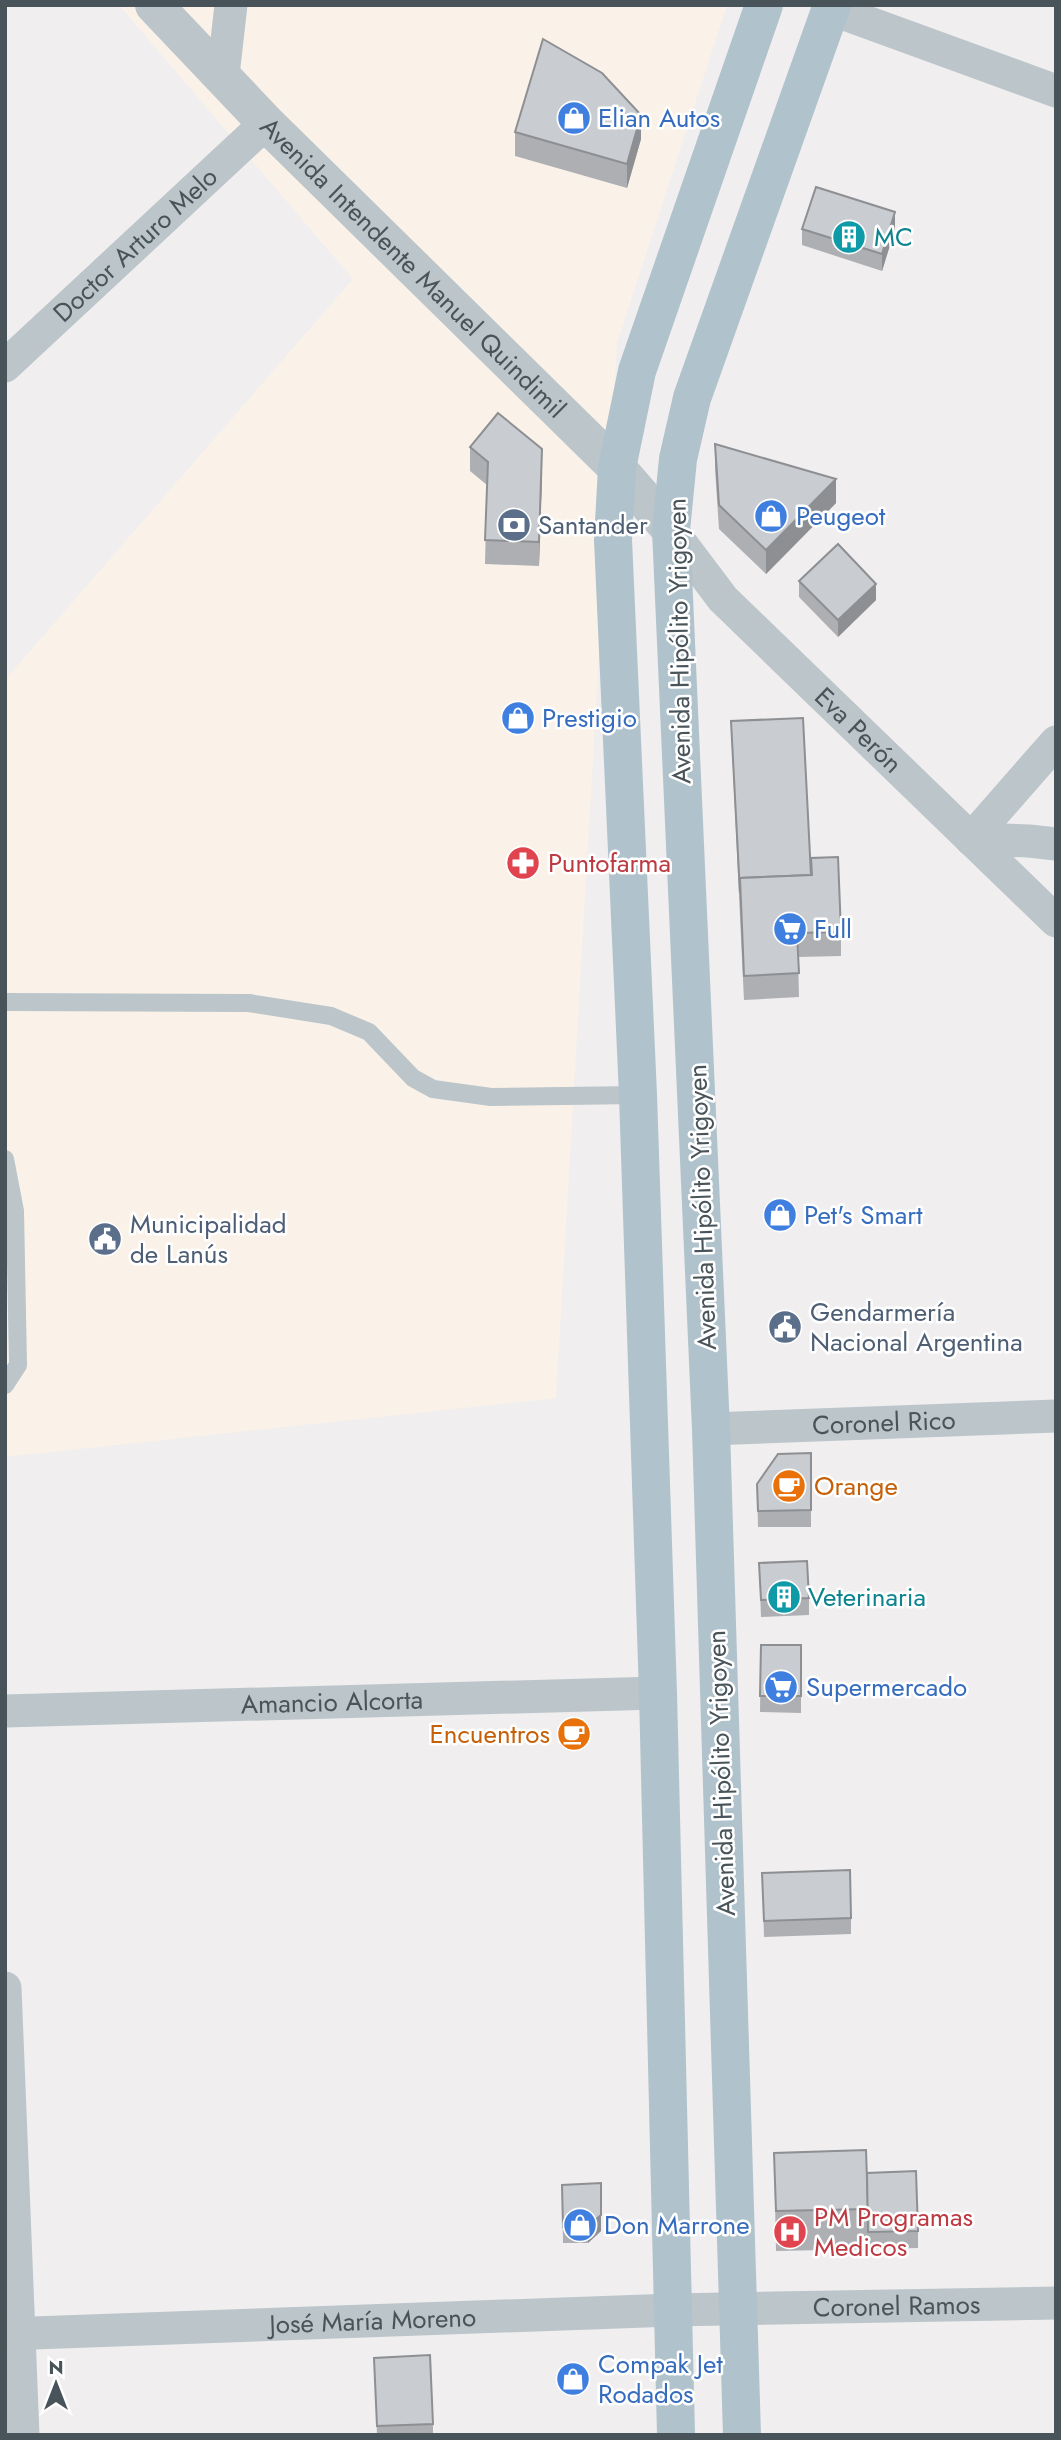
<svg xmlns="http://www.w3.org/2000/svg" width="1061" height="2440" font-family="Jost,sans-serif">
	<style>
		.commercial { fill: #faf2e8 }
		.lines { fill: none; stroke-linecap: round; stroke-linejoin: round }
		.service { stroke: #bbc5ca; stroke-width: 18 }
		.minor { stroke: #bbc5ca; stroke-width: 33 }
		.tertiary { stroke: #bbc5ca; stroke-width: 38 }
		.primary { stroke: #b0c2cb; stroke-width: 38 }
		.wall { fill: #adafb3 }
		.shaded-wall { fill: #8d8f92 }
		.building { fill: #c9ccd0; stroke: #8d8f92; stroke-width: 2 }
		.labels { text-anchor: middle; stroke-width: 5; stroke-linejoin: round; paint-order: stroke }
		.shop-label { font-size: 26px; fill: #366cbe; stroke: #fff; text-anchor: start }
		.culture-label { font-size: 26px; fill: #0d838f; stroke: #fff; text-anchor: start }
		.street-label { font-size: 26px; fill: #48545a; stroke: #fff }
		.service-label { font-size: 26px; fill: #4e5e75; stroke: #fff; text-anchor: start }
		.health-label { font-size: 26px; fill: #be3a42; stroke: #fff; text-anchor: start }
		.food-label { font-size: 26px; fill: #c56008; stroke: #fff; text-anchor: start }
	</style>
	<rect width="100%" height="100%" fill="#f0eeee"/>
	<path class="commercial" d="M 119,5 L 727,5 L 617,343 L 556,1398 L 5,1457 L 5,680 L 353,279 Z"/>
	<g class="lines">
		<g class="service">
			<path d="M 5,1002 L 249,1003 L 331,1016 L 369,1032 L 413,1078 L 433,1089 L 491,1097 L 638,1095"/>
			<path d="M 5,1159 L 15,1211 L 18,1365 L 5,1385"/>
		</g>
		<g class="minor">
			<path d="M 831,9 L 1056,91"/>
			<path d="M 223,75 L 231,5"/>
			<path id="s1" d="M 5,366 L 266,123"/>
			<path id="s2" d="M 671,530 L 723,599 L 1056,921"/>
			<path d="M 971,839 L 1056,742"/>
			<path d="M 971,839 L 1029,841 L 1056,844"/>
			<path id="s3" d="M 711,1429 L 1056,1416"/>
			<path id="s4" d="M 5,1711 L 658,1693"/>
			<path d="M 5,1988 L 23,2435"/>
			<path id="s5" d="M 5,2334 L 673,2310 L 1056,2303"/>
		</g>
		<path class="tertiary" id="s6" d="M 154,5 L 266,123 L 617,468 L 671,530"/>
		<g class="primary">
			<path d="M 676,2435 L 658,1693 L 638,1095 L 613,540 L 617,468 L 637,371 L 764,5"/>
			<path d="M 742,2435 L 711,1429 L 671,530 L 678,459 L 692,398 L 832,5"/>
		</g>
	</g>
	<g class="wall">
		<path d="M 515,132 L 641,139 L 627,188 L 515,156 Z"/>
		<path d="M 802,229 L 895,229 L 882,271 L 802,245 Z"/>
		<path d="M 715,444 L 836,503 L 766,574 L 719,529 L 715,468 Z"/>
		<path d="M 470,447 L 542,473 L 539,566 L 485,564 L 487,485 L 470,471 Z"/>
		<path d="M 799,581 L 876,600 L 838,637 L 799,597 Z"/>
		<path d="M 731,729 L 841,932 L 841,956 L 798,957 L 799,997 L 744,1000 Z"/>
		<path d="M 811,1453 L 811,1527 L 758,1527 L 757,1484 Z"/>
		<path d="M 759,1563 L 809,1598 L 809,1615 L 761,1617 Z"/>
		<path d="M 761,1645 L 801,1645 L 801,1713 L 760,1712 Z"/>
		<path d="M 762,1873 L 851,1918 L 851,1934 L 764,1937 Z"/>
		<path d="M 774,2153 L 867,2173 L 918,2231 L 918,2248 L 776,2251 Z"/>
		<path d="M 562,2185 L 601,2231 L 588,2243 L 563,2243 Z"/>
		<path d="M 374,2358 L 433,2424 L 433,2435 L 377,2435 Z"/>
	</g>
	<g class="shaded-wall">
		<path d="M 641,115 L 641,139 L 627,188 L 627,164 Z"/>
		<path d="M 895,212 L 895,229 L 882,271 L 882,254 Z"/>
		<path d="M 542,449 L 542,473 L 539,566 L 539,542 Z"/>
		<path d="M 836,479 L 836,503 L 766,574 L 766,550 Z"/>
		<path d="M 876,584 L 876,600 L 838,637 L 838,620 Z"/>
		<path d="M 601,2215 L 601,2231 L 588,2243 L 588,2226 Z"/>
	</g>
	<g class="building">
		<path d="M 543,39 L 602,73 L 641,115 L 627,164 L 515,132 Z"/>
		<path d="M 816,187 L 895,212 L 882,254 L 802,229 Z"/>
		<path d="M 498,413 L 542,449 L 539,542 L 485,540 L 488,462 L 470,447 Z"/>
		<path d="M 715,444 L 836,479 L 766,550 L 719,505 Z"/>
		<path d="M 838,544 L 876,584 L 838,620 L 799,581 Z"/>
		<path d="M 803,718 L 811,875 L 740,878 L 740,893 L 731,721 Z"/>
		<path d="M 838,857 L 841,932 L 797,933 L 799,973 L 744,976 L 740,878 L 812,875 L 811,858 Z"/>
		<path d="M 811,1453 L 811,1510 L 758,1511 L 757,1484 L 778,1454 Z"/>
		<path d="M 807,1561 L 809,1598 L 761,1600 L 759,1563 Z"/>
		<path d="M 761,1645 L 801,1645 L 801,1696 L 760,1696 Z"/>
		<path d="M 850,1870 L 851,1918 L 764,1921 L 762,1873 Z"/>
		<path d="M 866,2150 L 868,2209 L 776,2211 L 774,2153 Z"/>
		<path d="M 916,2171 L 918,2231 L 868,2232 L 867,2173 Z"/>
		<path d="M 601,2183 L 601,2215 L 588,2226 L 563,2227 L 562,2185 Z"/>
		<path d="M 430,2355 L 433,2424 L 377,2426 L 374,2358 Z"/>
	</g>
	<defs>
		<g id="shop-disc" transform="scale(1.75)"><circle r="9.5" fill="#3f7fe0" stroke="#fff"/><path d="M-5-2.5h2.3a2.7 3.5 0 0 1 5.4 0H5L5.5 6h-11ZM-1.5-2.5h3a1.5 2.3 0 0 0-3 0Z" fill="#fff"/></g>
		<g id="building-disc" transform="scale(1.75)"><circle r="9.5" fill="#0f9aa8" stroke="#fff"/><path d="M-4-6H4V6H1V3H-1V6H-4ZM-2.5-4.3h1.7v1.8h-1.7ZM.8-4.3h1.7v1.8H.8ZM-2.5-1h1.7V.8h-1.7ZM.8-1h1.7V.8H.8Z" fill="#fff"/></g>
		<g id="bank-disc" transform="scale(1.75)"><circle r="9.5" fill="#5c6f8a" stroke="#fff"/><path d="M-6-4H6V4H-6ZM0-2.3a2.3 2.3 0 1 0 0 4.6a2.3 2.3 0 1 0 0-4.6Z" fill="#fff"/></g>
		<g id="pharmacy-disc" transform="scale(1.75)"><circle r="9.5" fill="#e0444e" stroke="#fff"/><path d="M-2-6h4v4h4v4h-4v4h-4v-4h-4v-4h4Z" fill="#fff"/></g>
		<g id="supermarket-disc" transform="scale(1.75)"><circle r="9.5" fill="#3f7fe0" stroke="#fff"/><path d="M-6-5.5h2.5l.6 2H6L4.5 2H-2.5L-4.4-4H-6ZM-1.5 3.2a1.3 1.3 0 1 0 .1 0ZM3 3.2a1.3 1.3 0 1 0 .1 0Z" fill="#fff"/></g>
		<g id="civic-disc" transform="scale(1.75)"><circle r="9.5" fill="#5c6f8a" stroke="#fff"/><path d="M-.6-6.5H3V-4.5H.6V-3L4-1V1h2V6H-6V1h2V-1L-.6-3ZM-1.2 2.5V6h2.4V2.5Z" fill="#fff"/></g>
		<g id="cafe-disc" transform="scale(1.75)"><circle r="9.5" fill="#e8710a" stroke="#fff"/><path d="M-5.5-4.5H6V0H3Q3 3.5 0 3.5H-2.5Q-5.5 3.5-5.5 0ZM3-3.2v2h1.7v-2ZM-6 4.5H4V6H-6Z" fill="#fff"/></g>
		<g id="hospital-disc" transform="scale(1.75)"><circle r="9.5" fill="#e0444e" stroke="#fff"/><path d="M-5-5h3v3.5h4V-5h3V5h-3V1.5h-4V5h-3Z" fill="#fff"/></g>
	</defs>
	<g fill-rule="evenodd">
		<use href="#shop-disc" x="574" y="118"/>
		<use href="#building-disc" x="849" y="237"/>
		<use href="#shop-disc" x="771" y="516"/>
		<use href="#bank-disc" x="514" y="525"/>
		<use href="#shop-disc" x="518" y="718"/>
		<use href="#pharmacy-disc" x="523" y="863"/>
		<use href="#supermarket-disc" x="790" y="929"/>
		<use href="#shop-disc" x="780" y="1215"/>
		<use href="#civic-disc" x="105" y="1239"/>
		<use href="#civic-disc" x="785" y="1327"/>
		<use href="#cafe-disc" x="789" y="1486"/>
		<use href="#building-disc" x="784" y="1597"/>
		<use href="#supermarket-disc" x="781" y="1687"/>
		<use href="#cafe-disc" x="574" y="1734"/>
		<use href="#shop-disc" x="580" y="2225"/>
		<use href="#hospital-disc" x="790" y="2232"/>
		<use href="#shop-disc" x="573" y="2379"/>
	</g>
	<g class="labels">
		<g class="shop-label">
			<text x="598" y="127">Elian Autos</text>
			<text x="796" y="525">Peugeot</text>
			<text x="542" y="727">Prestigio</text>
			<text x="814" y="938">Full</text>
			<text x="804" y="1224">Pet's Smart</text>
			<text x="806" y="1696">Supermercado</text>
			<text x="604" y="2234">Don Marrone</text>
			<text x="598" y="2373">Compak Jet<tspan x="598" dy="30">Rodados</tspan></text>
		</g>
		<g class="culture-label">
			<text x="874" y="246">MC</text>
			<text x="808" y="1606">Veterinaria</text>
		</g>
		<g class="street-label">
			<text dy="9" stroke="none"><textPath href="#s1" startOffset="178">Doctor Arturo Melo</textPath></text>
			<text dy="9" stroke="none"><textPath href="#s6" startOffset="369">Avenida Intendente Manuel Quindimil</textPath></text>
			<text transform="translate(679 641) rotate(-91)" y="9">Avenida Hipólito Yrigoyen</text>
			<text dy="9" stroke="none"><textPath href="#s2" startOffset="275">Eva Perón</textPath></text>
			<text transform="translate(702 1207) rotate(-92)" y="9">Avenida Hipólito Yrigoyen</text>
			<text dy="9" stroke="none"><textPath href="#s3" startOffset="173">Coronel Rico</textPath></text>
			<text dy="9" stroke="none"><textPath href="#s4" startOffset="327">Amancio Alcorta</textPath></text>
			<text transform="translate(721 1773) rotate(-92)" y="9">Avenida Hipólito Yrigoyen</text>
			<text dy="9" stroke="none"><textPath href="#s5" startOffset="892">Coronel Ramos</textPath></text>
			<text dy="9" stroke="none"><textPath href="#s5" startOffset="368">José María Moreno</textPath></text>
		</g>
		<g class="service-label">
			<text x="538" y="534">Santander</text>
			<text x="130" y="1233">Municipalidad<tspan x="130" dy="30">de Lanús</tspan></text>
			<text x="810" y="1321">Gendarmería<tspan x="810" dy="30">Nacional Argentina</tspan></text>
		</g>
		<g class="health-label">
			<text x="548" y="872">Puntofarma</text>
			<text x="814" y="2226">PM Programas<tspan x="814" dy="30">Medicos</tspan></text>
		</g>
		<g class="food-label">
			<text x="814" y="1495">Orange</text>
			<text x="550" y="1743" text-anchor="end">Encuentros</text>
		</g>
	</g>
	<rect width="1061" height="2440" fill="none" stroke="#48545a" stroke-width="14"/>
	<g transform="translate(56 2384)" stroke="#ffffff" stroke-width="5" paint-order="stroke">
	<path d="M0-5L12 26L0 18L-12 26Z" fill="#48545a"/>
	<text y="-10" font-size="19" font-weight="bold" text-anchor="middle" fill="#48545a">N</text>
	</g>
</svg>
